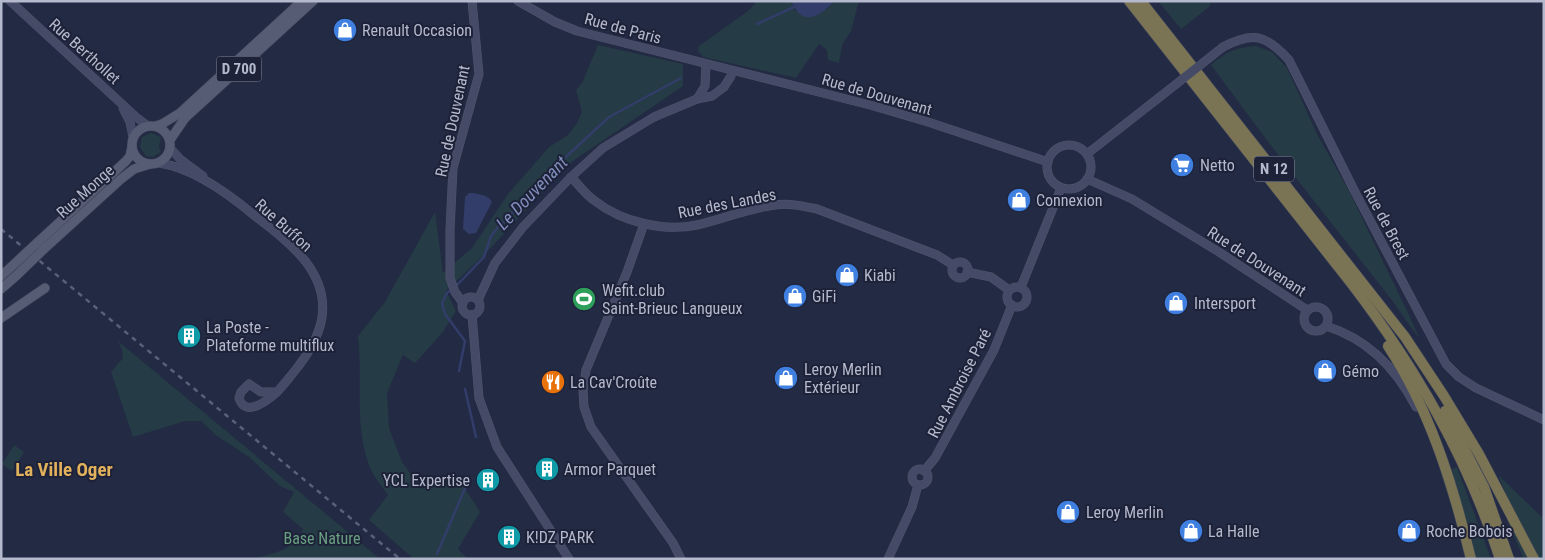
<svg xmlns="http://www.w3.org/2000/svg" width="1545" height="560" font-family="'Roboto Condensed',sans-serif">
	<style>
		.green { fill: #253b45 }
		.water { fill: #323d69 }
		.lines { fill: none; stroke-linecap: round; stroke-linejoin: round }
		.stream { stroke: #323d69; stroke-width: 2.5 }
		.secondary-casing { stroke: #50556a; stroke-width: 9 }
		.primary-casing { stroke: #42465c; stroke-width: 10 }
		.highway-casing { stroke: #40455a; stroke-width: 11 }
		.secondary { stroke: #454b67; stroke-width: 8 }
		.primary { stroke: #565c73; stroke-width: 9 }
		.highway { stroke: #7a7354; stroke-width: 10 }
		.rail { stroke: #5a607b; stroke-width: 2.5; stroke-dasharray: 5 5; stroke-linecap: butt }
		.secondary-bridge-casing { stroke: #50556a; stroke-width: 9; stroke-linecap: butt }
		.primary-bridge-casing { stroke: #42465c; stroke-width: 10; stroke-linecap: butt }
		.secondary-bridge { stroke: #454b67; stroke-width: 8 }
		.primary-bridge { stroke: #565c73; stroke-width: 9 }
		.labels { text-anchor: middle; stroke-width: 4; stroke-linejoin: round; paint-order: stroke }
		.shield { fill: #1d2239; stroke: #878ca1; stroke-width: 1 }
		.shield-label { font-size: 15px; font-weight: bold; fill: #b5b9cd }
		.street-label { font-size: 16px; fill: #b5b9cd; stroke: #1d2239 }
		.poi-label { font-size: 16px; fill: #b5b9cd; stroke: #1d2239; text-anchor: start }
		.park-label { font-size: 16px; fill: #6aa182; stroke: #1d2239 }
		.water-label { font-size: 18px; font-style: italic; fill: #818ebc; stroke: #1d2239 }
		.quarter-label { font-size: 19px; font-weight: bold; fill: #e1b15c; stroke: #1d2239 }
	</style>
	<rect width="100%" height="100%" fill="#232a44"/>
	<g class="green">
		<path d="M 757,1 L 791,1 L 795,11 L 827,9 L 834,1 L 859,1 L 851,31 L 842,45 L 839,63 L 828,60 L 827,50 L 819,44 L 796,78 L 703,57 L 698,51 L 699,46 L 748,11 Z"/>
		<path d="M 1158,1 L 1211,1 L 1209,7 L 1181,29 Z"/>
		<path d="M 598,45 L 683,64 L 683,86 L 570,163 L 484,255 L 446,291 L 456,311 L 443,332 L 415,363 L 403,355 L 387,393 L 389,428 L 402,462 L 422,489 L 436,485 L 455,473 L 480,512 L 458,549 L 468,559 L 414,559 L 369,520 L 388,495 C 381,485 371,474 368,462 C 354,422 363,377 358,336 L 385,302 L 435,212 L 443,273 L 472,248 L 508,194 L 549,147 L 568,135 L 577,123 L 582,112 L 576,90 L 582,83 Z"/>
		<path d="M 1256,46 L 1272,52 L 1287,68 L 1317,134 L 1349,191 L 1409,315 L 1420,340 L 1391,299 L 1281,159 L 1211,65 C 1227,51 1235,48 1256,46 Z"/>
		<path d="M 151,133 L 161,137 L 159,147 L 161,152 L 153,157 L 146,156 L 140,147 L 142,137 Z"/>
		<path d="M 118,341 L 380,559 L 255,559 C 275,552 294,551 303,529 L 283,512 L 294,492 L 280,486 L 249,457 L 217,436 L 201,421 L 185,421 L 133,437 L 111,372 L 123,358 L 122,350 Z"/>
		<path d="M 14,445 L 24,452 L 12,471 L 2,464 Z"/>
		<path d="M 1457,467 L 1491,559 L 1465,559 L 1454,516 L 1441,474 Z"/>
		<path d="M 1498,475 L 1544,519 L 1544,559 L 1524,559 L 1507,520 L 1515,515 Z"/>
	</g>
	<g class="water">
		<path d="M 791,1 L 834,1 C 819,18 802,27 791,1 Z"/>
		<path d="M 469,193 C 476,193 489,195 492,202 L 476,233 L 469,234 L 463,229 L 465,197 Z"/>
	</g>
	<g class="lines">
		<g class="stream">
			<path d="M 757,24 L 794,7"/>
			<path d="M 459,371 L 465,341 L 445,314 L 442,303 L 447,293 L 459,283 L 484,257 L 491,236 L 498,227 L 507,219 L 527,195 L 556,166 L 609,117 L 681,78"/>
			<path d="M 465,389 L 476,437"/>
			<path d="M 437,554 L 466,486"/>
		</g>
		<g class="secondary-casing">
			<g id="secondary">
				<path d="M 10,1 L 136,117 L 148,126"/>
				<path d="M 518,1 L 555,22 L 577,31 L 870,105 L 928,122 L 1048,162"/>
				<path d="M 1223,47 C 1254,31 1266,35 1289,60 L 1355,192 L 1446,364 L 1459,377 L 1476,388 L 1544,420"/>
				<path d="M 697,99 L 705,86 L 706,64"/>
				<path d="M 123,108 L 130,122 L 133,137"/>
				<circle cx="1069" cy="167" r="22"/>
				<path d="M 170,148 L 180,159 L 203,176"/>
				<path d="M 1087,154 L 1175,85"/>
				<path d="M 159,163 C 193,168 229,194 255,216 C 273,230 292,244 306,262 C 336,302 322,338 293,373 C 288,379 282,387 276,393 C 267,401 245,418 239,398 L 241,392 L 249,384 L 261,392 L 277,392"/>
				<path d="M 571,177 C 579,185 586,195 595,201 C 622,222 664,232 697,225 C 723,219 749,208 775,205 C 789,203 803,206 817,209 L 937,255 L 953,265"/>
				<path d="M 1087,179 L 1132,199 L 1219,252 L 1307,310"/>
				<path d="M 644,224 L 627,272 L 586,370 L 583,391 L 584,407 L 591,427 L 673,543 L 681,559"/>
				<circle cx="960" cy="270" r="8"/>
				<path d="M 967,272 L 991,277 L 1009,290"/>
				<circle cx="1017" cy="297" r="10"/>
				<path d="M 1021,287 L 1061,188"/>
				<circle cx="471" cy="306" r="9"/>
				<path d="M 478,300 L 495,263 L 523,227 L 571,177 L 603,148 L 654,117 L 697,99 L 712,96 L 724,87 L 731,76 L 732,71"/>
				<path d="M 463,303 L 455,292 L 450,278 L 450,230 L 453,168 L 479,74 L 472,1"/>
				<circle cx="1316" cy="319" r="12"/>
				<path d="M 472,315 L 479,398 L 497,447 L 569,559"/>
				<path d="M 1326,326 C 1368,339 1396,368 1416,407"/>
				<circle cx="920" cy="477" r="8"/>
				<path d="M 924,471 L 935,458 L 994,350 L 1012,305"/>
				<path d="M 888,559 L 912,507 L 918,485"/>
			</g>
		</g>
		<g class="primary-casing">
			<g id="primary">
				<circle cx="151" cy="145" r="19"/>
				<path d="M 156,126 L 162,124 L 180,113 L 302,1"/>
				<path d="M 170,140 L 185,118 L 313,1"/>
				<path d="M 38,242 L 126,161 L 130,156 L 132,147"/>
				<path d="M 45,248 L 121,179 L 134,169 L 150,164"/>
				<path d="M 1,276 L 10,268"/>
				<path d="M 1,289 L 17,275"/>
				<path d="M 1,318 L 45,288"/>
			</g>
		</g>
		<g class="highway-casing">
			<g id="highway">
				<path d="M 1129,1 L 1351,283 C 1416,368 1467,456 1500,559"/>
				<path d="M 1141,1 L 1405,337 L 1444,396 L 1479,454 L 1534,559"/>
				<path d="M 1388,346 C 1430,410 1453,485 1471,559"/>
				<path d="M 1445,411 L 1484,487 L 1509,559"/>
			</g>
		</g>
		<use href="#secondary" class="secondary"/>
		<use href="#primary" class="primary"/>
		<use href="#highway" class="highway"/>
		<path class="rail" d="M 1,229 L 400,559"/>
		<g class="secondary-bridge-casing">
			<path id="secondary-bridge" d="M 1175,85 L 1223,47"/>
		</g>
		<g class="primary-bridge-casing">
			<g id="primary-bridge">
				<path d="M 10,268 L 38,242"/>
				<path d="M 17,275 L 45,248"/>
			</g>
		</g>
		<use href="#secondary-bridge" class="secondary-bridge"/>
		<use href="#primary-bridge" class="primary-bridge"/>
	</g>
	<defs>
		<g id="shop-disc" transform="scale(1.25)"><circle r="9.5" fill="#3f7fe0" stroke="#1d2239"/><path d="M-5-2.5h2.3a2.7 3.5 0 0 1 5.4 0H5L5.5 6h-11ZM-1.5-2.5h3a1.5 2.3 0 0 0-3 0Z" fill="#fff"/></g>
		<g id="supermarket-disc" transform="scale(1.25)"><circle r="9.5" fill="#3f7fe0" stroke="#1d2239"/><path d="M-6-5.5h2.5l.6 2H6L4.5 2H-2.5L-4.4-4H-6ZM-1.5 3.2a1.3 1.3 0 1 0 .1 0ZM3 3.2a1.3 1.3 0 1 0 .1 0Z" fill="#fff"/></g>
		<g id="stadium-disc" transform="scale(1.25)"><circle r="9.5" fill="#2e9e5b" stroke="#1d2239"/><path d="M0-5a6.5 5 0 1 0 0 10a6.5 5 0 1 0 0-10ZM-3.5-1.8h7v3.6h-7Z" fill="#fff"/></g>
		<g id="building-disc" transform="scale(1.25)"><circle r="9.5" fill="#0f9aa8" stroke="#1d2239"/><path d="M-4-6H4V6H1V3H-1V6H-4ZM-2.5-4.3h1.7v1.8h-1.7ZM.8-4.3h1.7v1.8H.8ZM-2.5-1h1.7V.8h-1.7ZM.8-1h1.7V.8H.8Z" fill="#fff"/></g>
		<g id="restaurant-disc" transform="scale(1.25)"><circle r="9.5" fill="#e8710a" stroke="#1d2239"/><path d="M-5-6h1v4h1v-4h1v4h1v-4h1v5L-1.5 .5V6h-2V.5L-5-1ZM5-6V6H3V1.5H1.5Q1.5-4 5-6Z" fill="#fff"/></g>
	</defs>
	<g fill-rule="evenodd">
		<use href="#shop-disc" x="345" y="30"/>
		<use href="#supermarket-disc" x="1182" y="165"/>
		<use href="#shop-disc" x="1019" y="200"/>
		<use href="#shop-disc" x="847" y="275"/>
		<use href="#shop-disc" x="795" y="296"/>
		<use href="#stadium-disc" x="584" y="299"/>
		<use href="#shop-disc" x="1176" y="303"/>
		<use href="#building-disc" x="189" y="336"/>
		<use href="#shop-disc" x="1325" y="371"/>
		<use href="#shop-disc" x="786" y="378"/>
		<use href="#restaurant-disc" x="553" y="382"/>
		<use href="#building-disc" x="547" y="469"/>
		<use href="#building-disc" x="488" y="480"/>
		<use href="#shop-disc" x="1068" y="512"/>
		<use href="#shop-disc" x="1191" y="531"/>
		<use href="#shop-disc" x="1409" y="531"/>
		<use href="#building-disc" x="509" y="537"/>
	</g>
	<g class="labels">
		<g class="shield">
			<rect x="216.5" y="56.5" width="45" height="25" rx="4"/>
			<rect x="1254" y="156.5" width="40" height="25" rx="4"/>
		</g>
		<g class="shield-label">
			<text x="239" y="74">D 700</text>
			<text x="1274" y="174">N 12</text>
		</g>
		<g class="street-label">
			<text transform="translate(623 28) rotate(15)" y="6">Rue de Paris</text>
			<text transform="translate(85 51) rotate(42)" y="6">Rue Berthollet</text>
			<text transform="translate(877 94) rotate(16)" y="6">Rue de Douvenant</text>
			<text transform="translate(452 121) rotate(-78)" y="6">Rue de Douvenant</text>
			<text transform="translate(85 191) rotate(-42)" y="6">Rue Monge</text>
			<text transform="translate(727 203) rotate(-11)" y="6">Rue des Landes</text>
			<text transform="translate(1387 223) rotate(62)" y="6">Rue de Brest</text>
			<text transform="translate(284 225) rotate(42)" y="6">Rue Buffon</text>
			<text transform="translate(1257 261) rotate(33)" y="6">Rue de Douvenant</text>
			<text transform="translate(959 383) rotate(-63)" y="6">Rue Ambroise Paré</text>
		</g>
		<g class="poi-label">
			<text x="362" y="36">Renault Occasion</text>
			<text x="1200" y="171">Netto</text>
			<text x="1036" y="206">Connexion</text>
			<text x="864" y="281">Kiabi</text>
			<text x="602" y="296">Wefit.club<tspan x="602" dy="18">Saint-Brieuc Langueux</tspan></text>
			<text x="812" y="302">GiFi</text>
			<text x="1194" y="309">Intersport</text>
			<text x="206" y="333">La Poste -<tspan x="206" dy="18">Plateforme multiflux</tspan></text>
			<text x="804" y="375">Leroy Merlin<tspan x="804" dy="18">Extérieur</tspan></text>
			<text x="1342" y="377">Gémo</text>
			<text x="570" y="388">La Cav'Croûte</text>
			<text x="564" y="475">Armor Parquet</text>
			<text x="470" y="486" text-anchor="end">YCL Expertise</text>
			<text x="1086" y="518">Leroy Merlin</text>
			<text x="1208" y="537">La Halle</text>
			<text x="1426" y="537">Roche Bobois</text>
			<text x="526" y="543">K!DZ PARK</text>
		</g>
		<g class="park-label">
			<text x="322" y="544">Base Nature</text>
		</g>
		<g class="water-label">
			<text transform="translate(532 193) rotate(-46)" y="6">Le Douvenant</text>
		</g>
		<g class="quarter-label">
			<text x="64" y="476">La Ville Oger</text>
		</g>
	</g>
	<rect width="1545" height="560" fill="none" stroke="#b5b9cd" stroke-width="5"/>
</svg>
